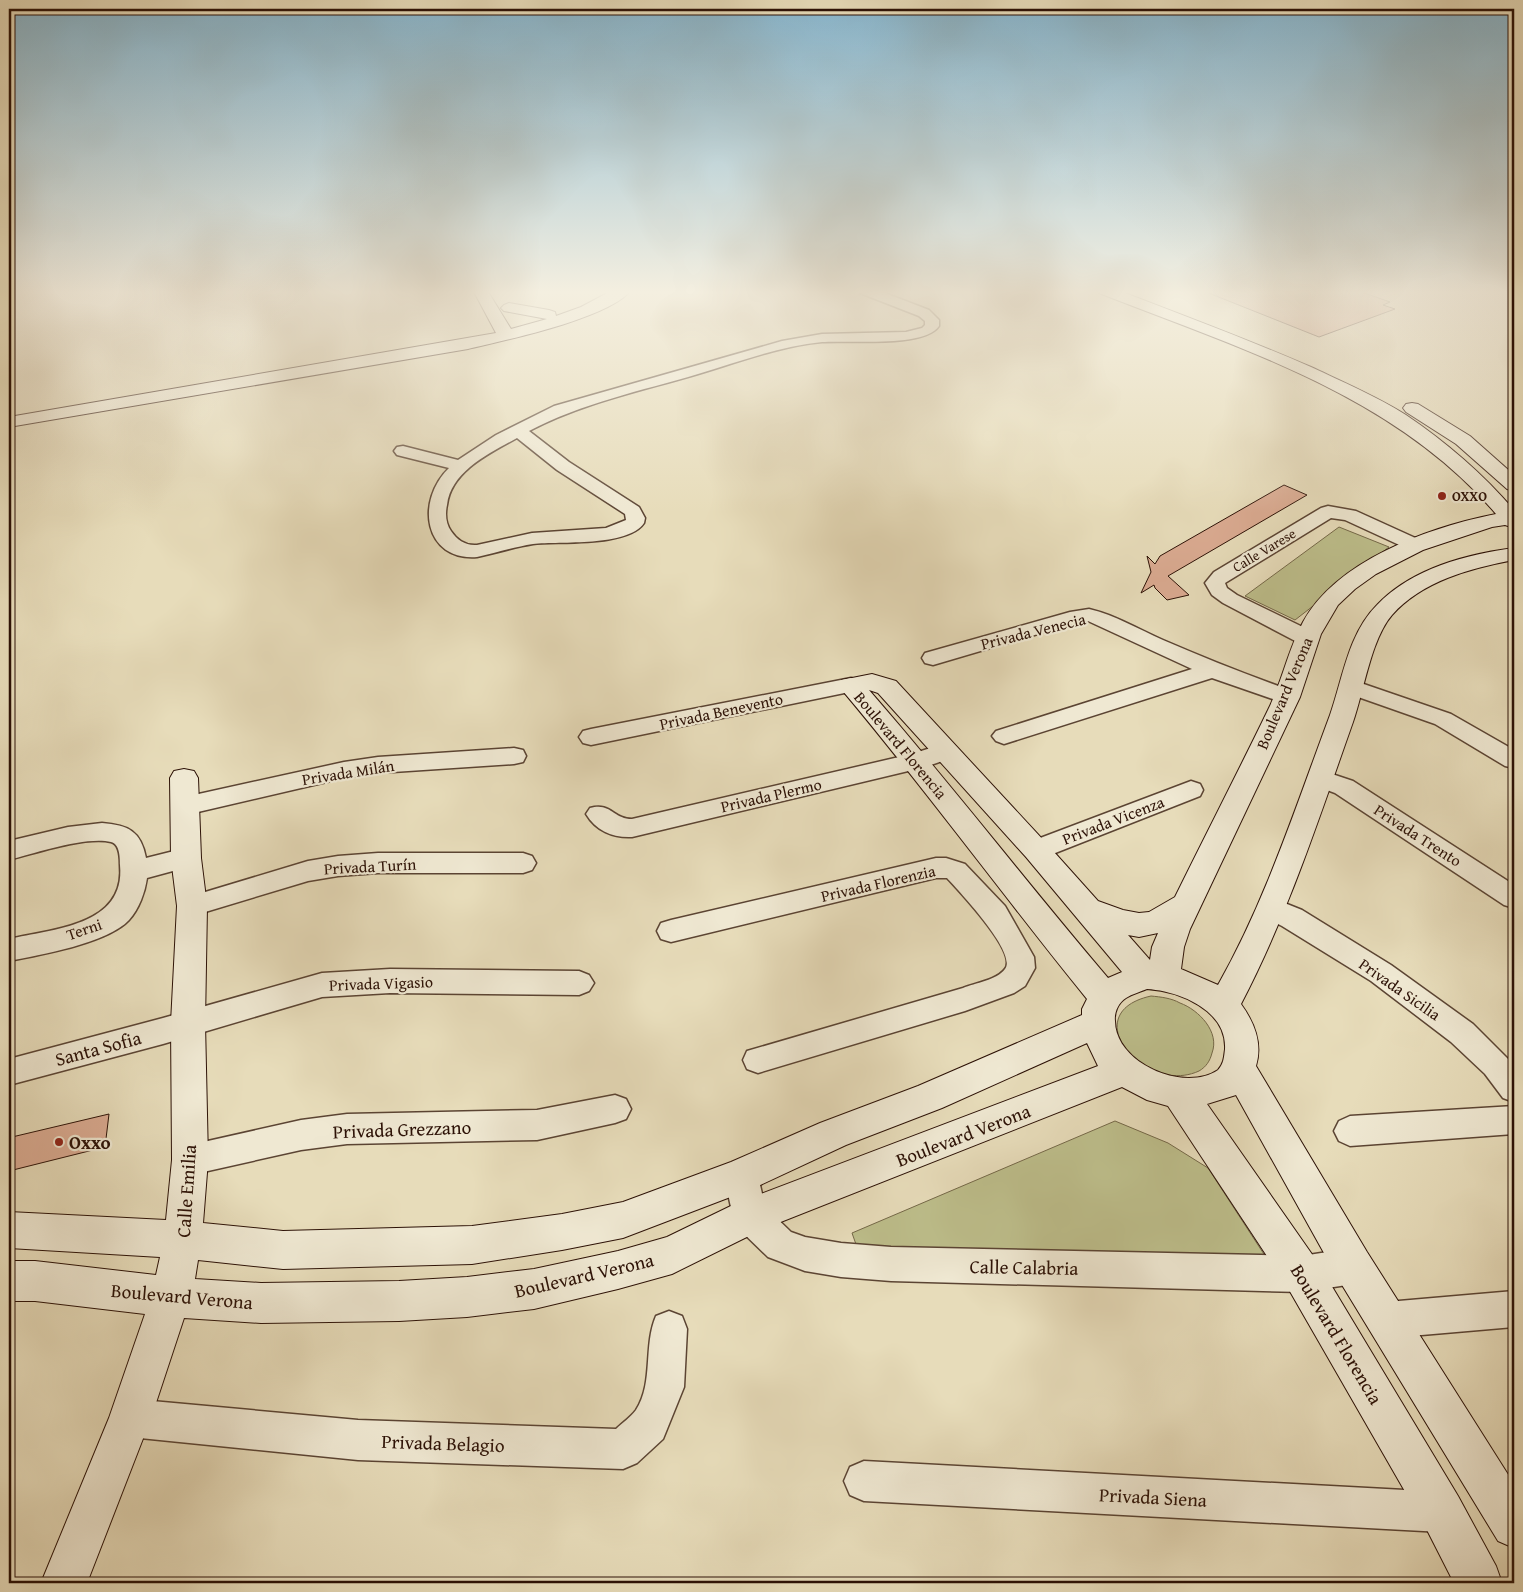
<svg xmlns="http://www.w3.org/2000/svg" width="1523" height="1592" font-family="'Gentium Book Plus',serif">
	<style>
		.green { fill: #bdbe8b; stroke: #746848 }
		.building { fill: #dbab92; stroke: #2c1106 }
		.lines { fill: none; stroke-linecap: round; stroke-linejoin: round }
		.street-casing { stroke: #5b4433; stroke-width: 3 }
		.secondary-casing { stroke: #2c1106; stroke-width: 2 }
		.street { fill: #efe8d2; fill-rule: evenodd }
		.secondary { fill: #efe8d2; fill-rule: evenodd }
		.poi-dot { fill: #8f2418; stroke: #efe8d2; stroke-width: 2 }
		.labels { text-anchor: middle; stroke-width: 4.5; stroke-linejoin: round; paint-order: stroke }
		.far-poi-label { font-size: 14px; font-weight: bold; fill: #2c1106; stroke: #efe8d2; text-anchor: start }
		.far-street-label { font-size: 14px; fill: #2c1106; stroke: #efe8d2 }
		.street-label { font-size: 16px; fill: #2c1106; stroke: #efe8d2 }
		.near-street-label { font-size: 19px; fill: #2c1106; stroke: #efe8d2 }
		.near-poi-label { font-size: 19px; font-weight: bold; fill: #2c1106; stroke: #efe8d2; text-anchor: start }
	</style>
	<rect width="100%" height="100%" fill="#e7dcba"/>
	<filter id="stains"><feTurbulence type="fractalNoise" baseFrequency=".004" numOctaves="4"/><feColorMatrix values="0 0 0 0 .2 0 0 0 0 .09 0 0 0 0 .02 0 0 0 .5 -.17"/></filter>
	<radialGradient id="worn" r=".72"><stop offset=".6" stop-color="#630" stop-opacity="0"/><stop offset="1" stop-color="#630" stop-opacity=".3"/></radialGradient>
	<g class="green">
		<path d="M 1339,527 L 1389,547 L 1295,620 L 1245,596 Z"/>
		<path d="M 1151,996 C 1161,997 1171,998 1180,1003 C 1199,1010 1220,1032 1212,1053 C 1210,1061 1206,1067 1199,1071 C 1145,1096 1074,1013 1151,996 Z"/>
		<path d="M 1115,1121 L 1168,1143 L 1208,1168 L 1271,1265 L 858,1250 L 852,1233 Z"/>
	</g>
	<g class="building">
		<path d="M 1201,290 L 1356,290 L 1390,302 L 1383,305 L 1395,309 L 1319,337 Z"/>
		<path d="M 1284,485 L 1307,495 L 1168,576 L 1189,595 L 1167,600 L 1155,588 L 1154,585 L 1141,593 L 1151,572 L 1147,556 L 1155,564 L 1160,556 Z"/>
		<path d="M 109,1114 L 105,1147 L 9,1171 L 12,1137 Z"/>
	</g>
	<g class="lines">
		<g class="street-casing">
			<g id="street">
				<path d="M 858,290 L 877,290 L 929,310 L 939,320 L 939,326 C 924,348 849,340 822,342 C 780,346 738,362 698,374 C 641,391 582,403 529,431 L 569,462 L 639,507 L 645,518 L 644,523 C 628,547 560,541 533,544 C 514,547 496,553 477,557 C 424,561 415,501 449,468 L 397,455 L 394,451 L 397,447 L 403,446 L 458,460 L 496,435 L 554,406 L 782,341 L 822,334 L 906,332 L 922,328 L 925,325 L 925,321 L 919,316 L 860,293 ZM 517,438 L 557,470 L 625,514 L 626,520 L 606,528 L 532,533 L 477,545 C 466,546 457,540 451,531 C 446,524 445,514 447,505 C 451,471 490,453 517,438 Z"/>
				<path d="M 1328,506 L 1356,511 L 1422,541 L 1425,545 L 1422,549 L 1415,551 L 1408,549 L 1345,520 L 1331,518 L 1225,583 L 1227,588 L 1237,595 L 1315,633 L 1318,638 L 1315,643 L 1307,644 L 1299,643 L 1223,603 L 1212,595 L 1205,583 L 1214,572 L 1321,508 Z"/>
				<path d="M 1089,609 C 1115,615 1138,629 1163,640 C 1207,659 1250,676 1295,692 L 1298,697 L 1295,702 L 1287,704 L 1212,678 L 1004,744 L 996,741 L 992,736 L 996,731 L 1192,669 L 1088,621 L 1079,622 L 933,665 L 925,663 L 922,658 L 925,653 L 1070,612 Z"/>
				<path d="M 851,678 L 859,680 L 862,685 L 859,690 L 591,745 L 583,743 L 579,737 L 583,731 L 591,729 Z"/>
				<path d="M 1352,680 L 1451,714 L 1514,750 L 1514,768 L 1505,766 L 1435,724 L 1344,692 L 1341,687 L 1344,682 Z"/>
				<path d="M 946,743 L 954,745 L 958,751 L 954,757 L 925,767 L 632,837 C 613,838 596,831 586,814 L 590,808 C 611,802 613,819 632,819 L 912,754 Z"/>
				<path d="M 514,748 L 523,750 L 526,756 L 523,762 L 514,764 L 378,773 L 344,778 L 185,815 L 176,812 L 172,806 L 176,800 L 185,797 L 344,762 L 378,757 Z"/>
				<path d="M 1320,770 L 1353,781 L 1514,885 L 1514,908 L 1504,905 L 1335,793 L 1311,784 L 1308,778 L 1311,772 Z"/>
				<path d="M 1191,781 L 1200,784 L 1203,790 L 1200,796 L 1045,857 L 1036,860 L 1027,857 L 1023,850 L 1027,843 Z"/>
				<path d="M 102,823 C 128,825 141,831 146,858 L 186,848 L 195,851 L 199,858 L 195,865 L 147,878 C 145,892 139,909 129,920 C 108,943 40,955 9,961 L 9,939 C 52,929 126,926 120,865 C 120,858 120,844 111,842 C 86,836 35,853 9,860 L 9,841 L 68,827 Z"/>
				<path d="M 378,853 L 523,853 L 532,856 L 536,863 L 532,870 L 523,873 L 378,873 L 338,876 L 308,881 L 192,916 L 182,913 L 178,906 L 182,899 L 308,861 L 338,856 Z"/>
				<path d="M 936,858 L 946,858 L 965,864 L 1005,906 L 1034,957 L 1035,968 L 1025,986 L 1014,993 L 965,1011 L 758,1073 L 747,1069 L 743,1060 L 747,1051 L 963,988 C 975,983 997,980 1005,969 C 1018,953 958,890 947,878 L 936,878 L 671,942 L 661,939 L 657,931 L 661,923 L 671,920 Z"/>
				<path d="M 1272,898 L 1302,910 L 1391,965 L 1473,1024 L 1514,1065 L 1514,1102 L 1503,1098 L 1485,1074 L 1451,1042 L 1371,981 L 1282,926 L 1262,916 L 1258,909 L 1262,902 Z"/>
				<path d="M 390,969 L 579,971 L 589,975 L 594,983 L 589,991 L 579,995 L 390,993 L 322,997 L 163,1044 L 9,1085 L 9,1059 L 163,1018 L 322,973 Z"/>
				<path d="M 615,1095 L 626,1099 L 631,1109 L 626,1119 L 615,1123 L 537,1140 L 347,1144 L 301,1150 L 190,1175 L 178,1171 L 173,1160 L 178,1149 L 190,1145 L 301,1120 L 347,1114 L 537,1110 Z"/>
				<path d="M 1514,1106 L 1514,1134 L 1350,1146 L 1339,1141 L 1334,1131 L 1339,1121 L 1350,1116 Z"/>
				<path d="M 741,1160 L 753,1165 L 758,1176 L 765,1207 L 791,1232 L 805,1237 L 841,1243 L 891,1247 L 1302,1256 L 1353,1248 L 1366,1254 L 1371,1266 L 1366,1278 L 1353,1284 L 1302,1292 L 891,1281 L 841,1277 L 805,1271 L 768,1257 L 738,1228 L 733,1216 L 724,1176 L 729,1165 Z"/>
				<path d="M 1514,1291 L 1514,1327 L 1387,1338 L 1374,1333 L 1369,1320 L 1374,1307 L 1387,1302 Z"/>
				<path d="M 669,1311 L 682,1316 L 687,1329 L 684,1387 L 663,1439 L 637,1463 L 623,1469 L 358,1460 L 130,1437 L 116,1432 L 111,1418 L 116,1404 L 130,1399 L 358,1420 L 616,1429 C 622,1423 631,1417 636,1410 C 654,1382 643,1346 656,1316 Z"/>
				<path d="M 864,1461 L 1442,1492 L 1456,1498 L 1462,1512 L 1456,1526 L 1442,1532 L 864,1501 L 850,1495 L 844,1481 L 850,1467 Z"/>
			</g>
		</g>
		<g class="secondary-casing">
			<g id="secondary">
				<path d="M 473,290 L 487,290 L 511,329 L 547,319 L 504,311 L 501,308 L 504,305 L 509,303 L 549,310 L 555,312 L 556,316 L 581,307 L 613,290 L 631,290 C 611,318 502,341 468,349 L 9,427 L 9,417 L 496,333 Z"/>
				<path d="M 1097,290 L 1117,290 C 1182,315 1247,339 1311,367 C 1343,382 1376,396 1406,415 C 1446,442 1482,473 1514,510 L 1514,528 L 1505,525 L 1492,527 L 1423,550 L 1376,574 L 1355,589 L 1338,605 L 1321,634 L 1300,697 L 1190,929 L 1184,947 L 1181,969 L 1218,985 C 1266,900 1296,806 1330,715 C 1343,678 1348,634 1377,605 C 1411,569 1467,554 1514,548 L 1514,560 C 1471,568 1422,581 1392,615 C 1371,639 1364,691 1353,722 C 1319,818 1288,914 1241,1004 C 1254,1022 1263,1043 1256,1066 L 1367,1252 L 1514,1484 L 1514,1548 L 1498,1541 L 1339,1280 L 1236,1095 L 1207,1104 L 1316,1260 L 1458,1496 L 1496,1566 L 1502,1583 L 1454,1583 L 1426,1528 L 1288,1288 L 1168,1106 L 1147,1100 L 1122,1087 L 763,1229 L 672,1274 L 618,1289 L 534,1309 L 467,1317 L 399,1321 L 261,1323 L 184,1318 L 151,1418 L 87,1583 L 41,1583 L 109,1418 L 145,1314 L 35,1301 L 9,1301 L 9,1261 L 35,1261 L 156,1275 L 160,1257 L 9,1248 L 9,1212 L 166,1220 L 172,1160 L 171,1023 L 177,906 L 171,858 L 170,778 L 174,771 L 184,769 L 194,771 L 198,778 L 201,858 L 207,906 L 205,1023 L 208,1160 L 203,1223 L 283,1231 L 472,1226 L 562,1214 L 623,1202 L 731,1162 L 820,1123 L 918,1086 L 1082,1015 L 1082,1009 L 1087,999 C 1004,897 927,791 842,690 L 839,685 L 842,680 L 872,674 L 896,681 L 1046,843 L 1098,901 L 1123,910 L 1139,913 L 1149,912 L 1175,897 C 1206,834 1238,772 1268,710 C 1282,682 1288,650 1303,622 C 1337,560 1430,527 1496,514 C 1395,395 1239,348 1099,293 ZM 869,690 L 878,693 L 1026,857 L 1122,972 L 1108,978 C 1027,883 951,784 869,690 ZM 1158,933 L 1152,947 L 1150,960 L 1128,935 L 1139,937 ZM 1147,989 C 1179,991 1227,1010 1225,1049 C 1224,1057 1224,1063 1218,1070 C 1184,1093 1115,1063 1115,1021 C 1114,1013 1118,1003 1126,998 C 1132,994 1140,992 1147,989 ZM 1087,1043 L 1098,1066 L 737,1203 L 667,1237 L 618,1251 L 534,1269 L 467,1277 L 399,1281 L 261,1283 L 195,1279 L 198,1260 L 283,1269 L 472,1264 L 562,1250 L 623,1238 L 754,1188 L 846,1145 L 942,1108 Z"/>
				<path d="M 1412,403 L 1418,404 L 1470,436 L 1514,475 L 1514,491 L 1507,489 L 1456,444 L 1406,412 L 1403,408 L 1406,404 Z"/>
			</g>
		</g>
		<use href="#street" class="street"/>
		<use href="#secondary" class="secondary"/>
	</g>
	<linearGradient id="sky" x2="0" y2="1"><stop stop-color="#87b7d0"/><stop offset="0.57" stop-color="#f4efe0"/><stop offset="1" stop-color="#f4efe0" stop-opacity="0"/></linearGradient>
	<rect width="1523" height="513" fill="url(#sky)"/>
	<g class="poi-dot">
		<circle cx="1442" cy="496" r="5"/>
		<circle cx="59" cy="1142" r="5"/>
	</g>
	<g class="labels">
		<g class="far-poi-label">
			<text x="1452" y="501">OXXO</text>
		</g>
		<g class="far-street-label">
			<text transform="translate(1264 550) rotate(-31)" y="5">Calle Varese</text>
		</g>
		<g class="street-label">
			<text transform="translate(1033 631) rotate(-14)" y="6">Privada Venecia</text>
			<text transform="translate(1284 693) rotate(-67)" y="6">Boulevard Verona</text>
			<text transform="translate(721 711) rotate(-12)" y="6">Privada Benevento</text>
			<text transform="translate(901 745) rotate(50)" y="6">Boulevard Florencia</text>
			<text transform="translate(348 772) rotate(-9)" y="6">Privada Milán</text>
			<text transform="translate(771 795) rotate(-13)" y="6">Privada Plermo</text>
			<text transform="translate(1113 820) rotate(-21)" y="6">Privada Vicenza</text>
			<text transform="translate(1418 835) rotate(33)" y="6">Privada Trento</text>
			<text transform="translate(370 866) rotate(-3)" y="6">Privada Turín</text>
			<text transform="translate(878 883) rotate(-13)" y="6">Privada Florenzia</text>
			<text transform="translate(84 929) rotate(-19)" y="6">Terni</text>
			<text transform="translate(381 983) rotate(-2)" y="6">Privada Vigasio</text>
			<text transform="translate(1400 989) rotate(35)" y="6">Privada Sicilia</text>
		</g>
		<g class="near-street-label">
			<text transform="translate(98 1048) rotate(-15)" y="7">Santa Sofia</text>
			<text transform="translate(402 1129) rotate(-2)" y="7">Privada Grezzano</text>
			<text transform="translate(963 1135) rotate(-21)" y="7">Boulevard Verona</text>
			<text transform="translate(186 1191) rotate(-86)" y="7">Calle Emilia</text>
			<text transform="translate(1024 1267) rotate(1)" y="7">Calle Calabria</text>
			<text transform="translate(584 1275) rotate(-13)" y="7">Boulevard Verona</text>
			<text transform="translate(182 1296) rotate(5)" y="7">Boulevard Verona</text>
			<text transform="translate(1337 1334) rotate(59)" y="7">Boulevard Florencia</text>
			<text transform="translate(443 1443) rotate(2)" y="7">Privada Belagio</text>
			<text transform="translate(1153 1497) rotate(3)" y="7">Privada Siena</text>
		</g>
		<g class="near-poi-label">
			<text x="69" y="1149">Oxxo</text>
		</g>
	</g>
	<rect width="1523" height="1592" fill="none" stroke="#e7dcba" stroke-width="30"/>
	<rect x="10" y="10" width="1503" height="1572" fill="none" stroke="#2c1106" stroke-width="2.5"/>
	<rect x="15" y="15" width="1493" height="1562" fill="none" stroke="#2c1106"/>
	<rect width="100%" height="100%" filter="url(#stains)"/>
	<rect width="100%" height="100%" fill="url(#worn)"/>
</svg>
